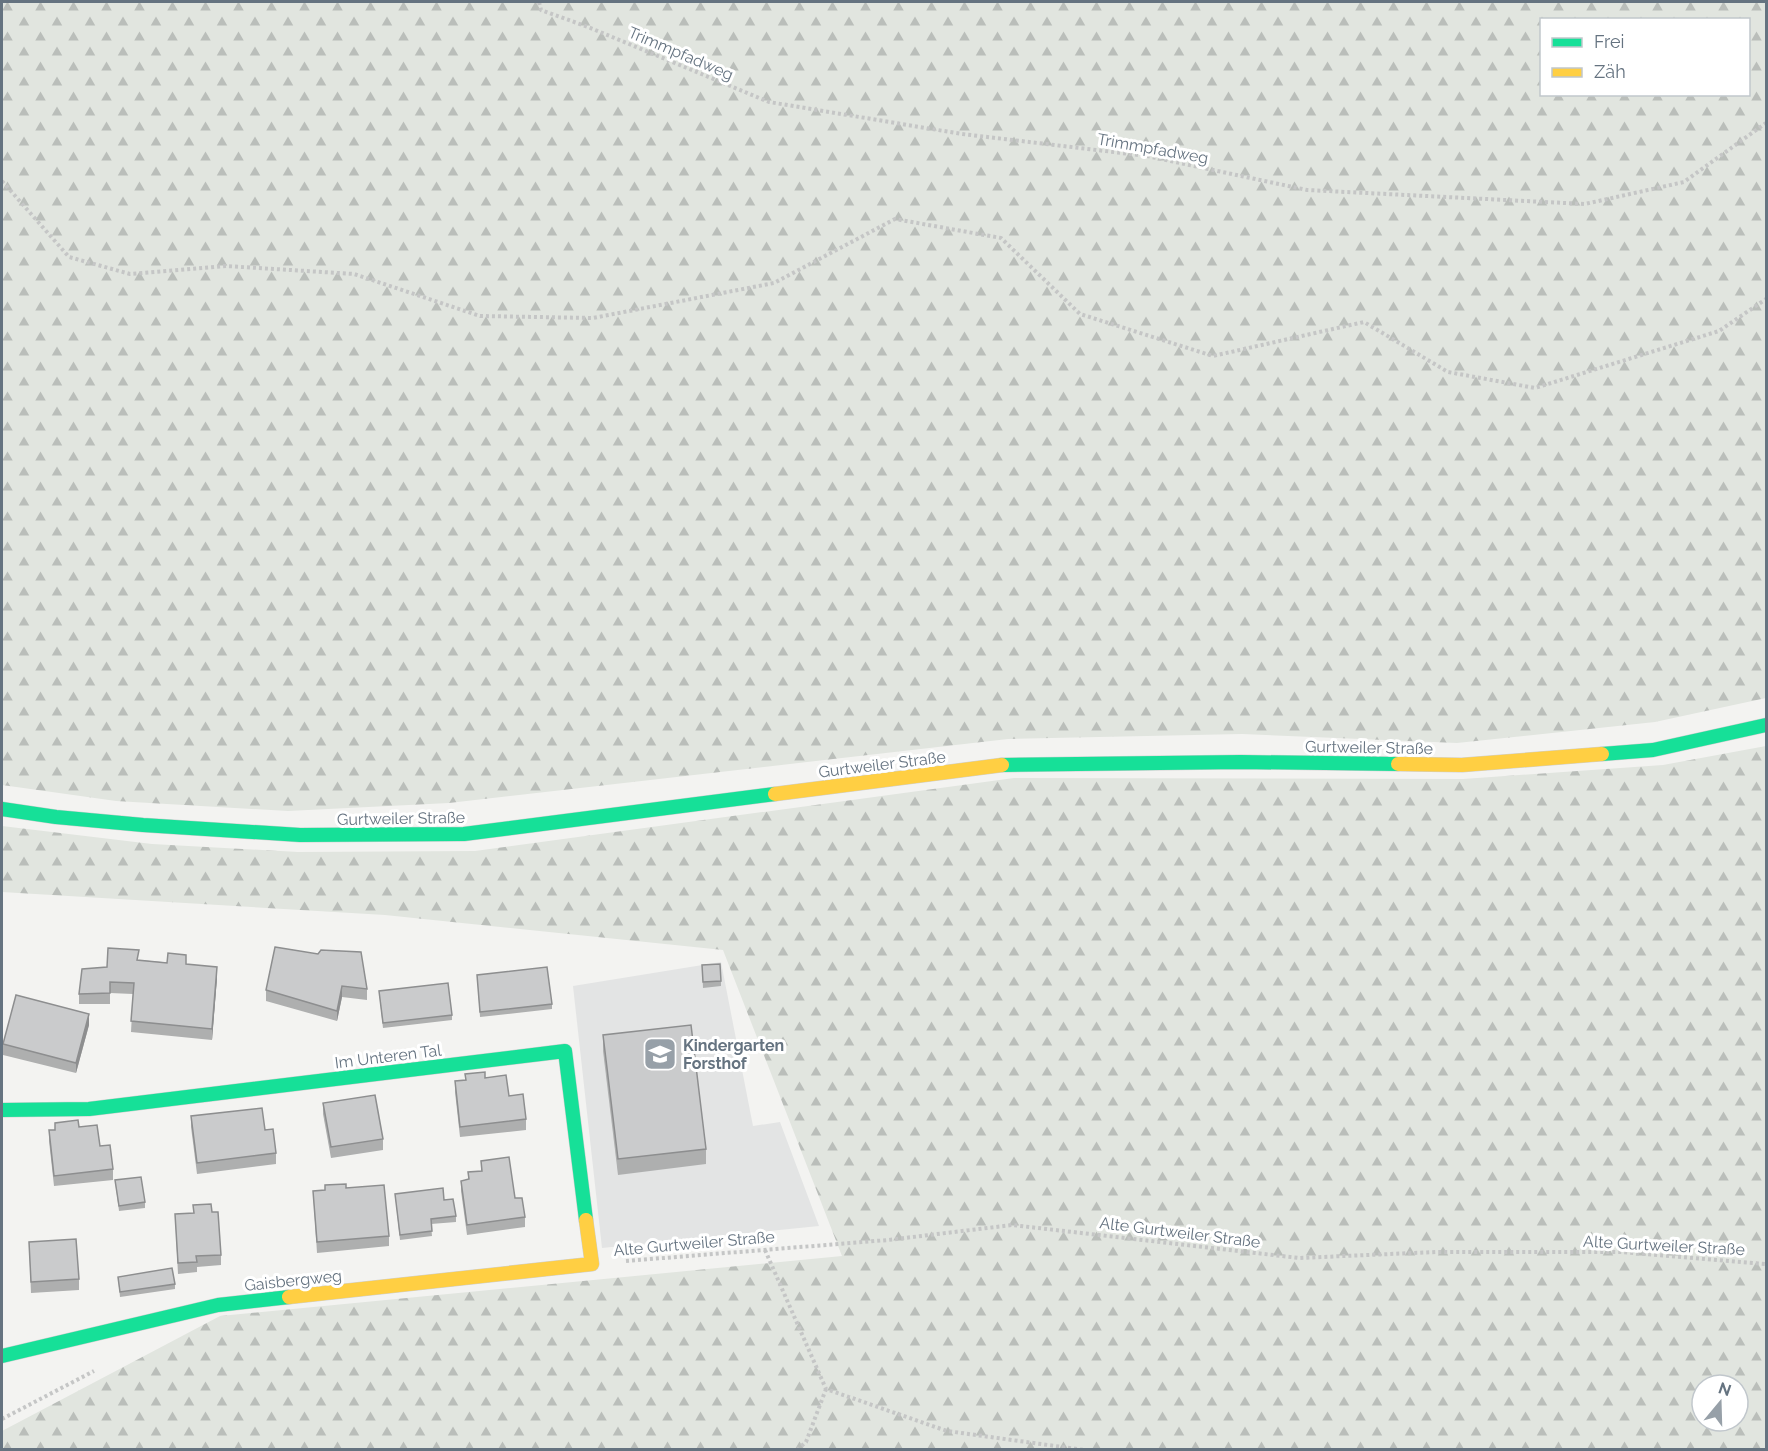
<svg xmlns="http://www.w3.org/2000/svg" width="1768" height="1451" font-family="Raleway,sans-serif">
	<style>
		.built { fill: #e3e4e4 }
		.forest { fill: url(#forest-firs); fill-rule: evenodd }
		.lines { fill: none; stroke-linecap: round; stroke-linejoin: round }
		.fast-casing { stroke: #cfcfcf; stroke-width: 15 }
		.slow-casing { stroke: #cfcfcf; stroke-width: 15 }
		.path { stroke: #c5c6c6; stroke-width: 4; stroke-dasharray: 3 3; stroke-linecap: butt }
		.fast { stroke: #16e098; stroke-width: 14 }
		.slow { stroke: #ffcf43; stroke-width: 14 }
		.wall { fill: #aeafaf }
		.shaded-wall { fill: #8d8e8f }
		.building { fill: #cacbcc; stroke: #8d8e8f; stroke-width: 1.5 }
		.labels { text-anchor: middle; stroke-width: 6; stroke-linejoin: round; paint-order: stroke }
		.street-label { font-size: 16px; fill: #657380; stroke: #fff }
		.poi-label { font-size: 16px; font-weight: bold; fill: #657380; stroke: #fff; text-anchor: start }
	</style>
	<defs>
		<pattern id="forest-firs" width="22" height="20" patternUnits="userSpaceOnUse" patternTransform="scale(1.5)"><rect width="22" height="20" fill="#e1e5df"/><path d="M5 1l3.5 6h-7zM16 11l3.5 6h-7z" fill="#babeba"/></pattern>
	</defs>
	<rect width="100%" height="100%" fill="#f3f3f1"/>
	<path class="built" d="M 721,962 L 753,1126 L 780,1122 L 819,1226 L 602,1248 L 573,986 Z"/>
	<g class="forest">
		<path d="M 2,2 L 1766,2 L 1766,698 L 1655,722 L 1457,743 L 1242,734 L 1008,739 L 449,803 L 288,811 L 116,801 L 2,785 ZM 1542,20 L 1748,20 L 1748,94 L 1542,94 Z"/>
		<path d="M 1766,746 L 1766,1449 L 2,1450 L 2,1431 L 220,1316 L 842,1256 L 723,950 L 385,915 L 2,892 L 2,826 L 152,844 L 298,852 L 475,851 L 1014,778 L 1463,779 L 1663,765 ZM 1702,1385 L 1738,1385 L 1738,1421 L 1702,1421 Z"/>
	</g>
	<g class="lines">
		<g class="fast-casing">
			<g id="fast">
				<path d="M 1602,754 L 1653,750 L 1766,725"/>
				<path d="M 1002,765 L 1241,762 L 1398,764"/>
				<path d="M 2,809 L 56,817 L 143,825 L 300,835 L 464,834 L 775,794"/>
				<path d="M 2,1110 L 89,1109 L 565,1051 L 586,1220"/>
				<path d="M 2,1356 L 218,1305 L 289,1297"/>
			</g>
		</g>
		<g class="slow-casing">
			<g id="slow">
				<path d="M 1398,764 L 1462,765 L 1602,754"/>
				<path d="M 775,794 L 1002,765"/>
				<path d="M 289,1297 L 592,1264 L 586,1220"/>
			</g>
		</g>
		<g class="path">
			<path d="M 539,2 L 541,10 L 588,27 L 769,102 L 962,134 L 1147,156 L 1307,190 L 1585,204 L 1684,182 L 1766,123"/>
			<path d="M 2,181 L 69,257 L 130,274 L 226,266 L 354,274 L 480,316 L 593,318 L 774,283 L 895,219 L 1001,238 L 1080,314 L 1213,356 L 1364,322 L 1448,372 L 1535,388 L 1719,331 L 1766,299"/>
			<path d="M 765,1250 L 826,1389 L 947,1431 L 1084,1450"/>
			<path d="M 626,1261 L 888,1240 L 1012,1225 L 1299,1258 L 1436,1252 L 1622,1252 L 1766,1264"/>
			<path d="M 2,1419 L 94,1371"/>
			<path d="M 797,1450 L 806,1442 L 826,1389"/>
		</g>
		<use href="#fast" class="fast"/>
		<use href="#slow" class="slow"/>
	</g>
	<g class="wall">
		<path d="M 275,947 L 367,989 L 367,1000 L 342,997 L 337,1021 L 266,1001 L 266,990 Z"/>
		<path d="M 139,960 L 186,964 L 217,978 L 212,1040 L 131,1032 L 133,994 L 110,993 L 110,1004 L 79,1004 L 79,994 L 107,967 Z"/>
		<path d="M 702,965 L 721,981 L 721,986 L 703,988 Z"/>
		<path d="M 477,975 L 552,1004 L 552,1009 L 480,1017 Z"/>
		<path d="M 379,991 L 452,1015 L 452,1020 L 383,1028 Z"/>
		<path d="M 89,1025 L 76,1073 L 3,1055 L 3,1044 Z"/>
		<path d="M 603,1035 L 706,1149 L 706,1164 L 618,1175 L 603,1051 Z"/>
		<path d="M 465,1074 L 485,1078 L 509,1096 L 526,1119 L 526,1130 L 460,1137 L 455,1092 L 455,1081 L 465,1080 Z"/>
		<path d="M 323,1103 L 383,1139 L 383,1150 L 331,1158 L 323,1114 Z"/>
		<path d="M 191,1116 L 265,1130 L 276,1153 L 276,1164 L 197,1174 L 191,1127 Z"/>
		<path d="M 55,1123 L 79,1127 L 100,1146 L 113,1169 L 113,1180 L 54,1186 L 49,1141 L 49,1130 L 55,1130 Z"/>
		<path d="M 481,1161 L 515,1198 L 525,1217 L 525,1227 L 467,1235 L 461,1191 L 461,1181 L 468,1180 L 468,1172 L 481,1171 Z"/>
		<path d="M 115,1180 L 145,1202 L 145,1208 L 119,1211 Z"/>
		<path d="M 346,1188 L 389,1236 L 389,1246 L 317,1253 L 313,1191 Z"/>
		<path d="M 395,1194 L 444,1200 L 456,1216 L 456,1222 L 431,1224 L 432,1236 L 400,1240 Z"/>
		<path d="M 212,1212 L 221,1255 L 221,1265 L 197,1267 L 197,1272 L 178,1274 L 175,1214 Z"/>
		<path d="M 29,1242 L 79,1279 L 79,1290 L 31,1293 Z"/>
		<path d="M 118,1277 L 175,1284 L 175,1289 L 120,1297 Z"/>
	</g>
	<g class="shaded-wall">
		<path d="M 217,967 L 217,978 L 212,1040 L 212,1029 Z"/>
		<path d="M 342,986 L 342,997 L 337,1021 L 337,1011 Z"/>
		<path d="M 89,1014 L 89,1025 L 76,1073 L 76,1063 Z"/>
	</g>
	<g class="building">
		<path d="M 275,947 L 318,954 L 321,950 L 361,952 L 367,989 L 342,986 L 337,1011 L 266,990 Z"/>
		<path d="M 108,948 L 139,950 L 137,960 L 167,963 L 168,953 L 186,955 L 186,964 L 217,967 L 212,1029 L 131,1021 L 134,983 L 110,982 L 110,993 L 79,994 L 82,969 L 107,967 Z"/>
		<path d="M 720,964 L 721,981 L 703,982 L 702,965 Z"/>
		<path d="M 547,967 L 552,1004 L 480,1012 L 477,975 Z"/>
		<path d="M 448,983 L 452,1015 L 383,1023 L 379,991 Z"/>
		<path d="M 16,995 L 89,1014 L 76,1063 L 3,1044 Z"/>
		<path d="M 691,1025 L 706,1149 L 618,1159 L 603,1035 Z"/>
		<path d="M 485,1072 L 485,1078 L 506,1075 L 509,1096 L 523,1094 L 526,1119 L 460,1127 L 455,1081 L 466,1080 L 465,1074 Z"/>
		<path d="M 375,1095 L 383,1139 L 331,1147 L 323,1103 Z"/>
		<path d="M 262,1108 L 265,1130 L 273,1129 L 276,1153 L 197,1163 L 191,1116 Z"/>
		<path d="M 78,1120 L 79,1127 L 97,1125 L 100,1146 L 110,1145 L 113,1169 L 54,1176 L 49,1130 L 55,1130 L 55,1123 Z"/>
		<path d="M 509,1157 L 515,1198 L 522,1198 L 525,1217 L 467,1225 L 461,1181 L 469,1179 L 468,1172 L 482,1171 L 481,1161 Z"/>
		<path d="M 141,1177 L 145,1202 L 119,1206 L 115,1180 Z"/>
		<path d="M 346,1184 L 346,1188 L 384,1185 L 389,1236 L 317,1242 L 313,1191 L 325,1190 L 325,1185 Z"/>
		<path d="M 443,1188 L 444,1200 L 453,1199 L 456,1216 L 431,1219 L 432,1231 L 400,1235 L 395,1194 Z"/>
		<path d="M 211,1204 L 212,1212 L 218,1212 L 221,1255 L 196,1256 L 197,1262 L 178,1263 L 175,1214 L 194,1213 L 193,1205 Z"/>
		<path d="M 76,1239 L 79,1279 L 31,1282 L 29,1242 Z"/>
		<path d="M 172,1268 L 175,1284 L 120,1292 L 118,1277 Z"/>
	</g>
	<defs>
		<g id="school-square" transform="scale(1.725)"><rect x="-9" y="-9" width="18" height="18" rx="4" fill="#97a0a8" stroke="#fff"/><path d="M0-5L7-2L0 1L-7-2ZM-4 1L0 2.5L4 1V4Q0 6-4 4Z" fill="#fff"/></g>
	</defs>
	<g fill-rule="evenodd">
		<use href="#school-square" x="660" y="1054"/>
	</g>
	<g class="labels">
		<g class="street-label">
			<text transform="translate(681 53) rotate(23)" y="6">Trimmpfadweg</text>
			<text transform="translate(1153 148) rotate(10)" y="6">Trimmpfadweg</text>
			<text transform="translate(1369 747) rotate(1)" y="6">Gurtweiler Straße</text>
			<text transform="translate(882 764) rotate(-7)" y="6">Gurtweiler Straße</text>
			<text transform="translate(401 818) rotate(-1)" y="6">Gurtweiler Straße</text>
			<text transform="translate(388 1056) rotate(-7)" y="6">Im Unteren Tal</text>
			<text transform="translate(1180 1232) rotate(7)" y="6">Alte Gurtweiler Straße</text>
			<text transform="translate(694 1243) rotate(-5)" y="6">Alte Gurtweiler Straße</text>
			<text transform="translate(1664 1245) rotate(3)" y="6">Alte Gurtweiler Straße</text>
			<text transform="translate(293 1280) rotate(-6)" y="6">Gaisbergweg</text>
		</g>
		<g class="poi-label">
			<text x="683" y="1051">Kindergarten<tspan x="683" dy="18">Forsthof</tspan></text>
		</g>
	</g>
	<rect width="1768" height="1451" fill="none" stroke="#657380" stroke-width="6"/>
	<rect x="1540" y="18" width="210" height="78" fill="#ffffff" stroke="#c1c7cc" stroke-width="1.5"/>
	<rect x="1552" y="38" width="30" height="9" fill="#16e098" stroke="#c1c7cc" stroke-width="1.5"/>
	<text x="1594" y="48" font-size="18" fill="#657380">Frei</text>
	<rect x="1552" y="68" width="30" height="9" fill="#ffcf43" stroke="#c1c7cc" stroke-width="1.5"/>
	<text x="1594" y="78" font-size="18" fill="#657380">Zäh</text>
	<g transform="translate(1720 1403) rotate(19)"><circle r="28" fill="#ffffff" stroke="#c1c7cc" stroke-width="1.5"/>
	<path d="M0-4.5L10 22L0 15L-10 22Z" fill="#97a0a8"/>
	<text y="-9" font-size="16" font-weight="bold" text-anchor="middle" fill="#657380">N</text>
	</g>
</svg>
